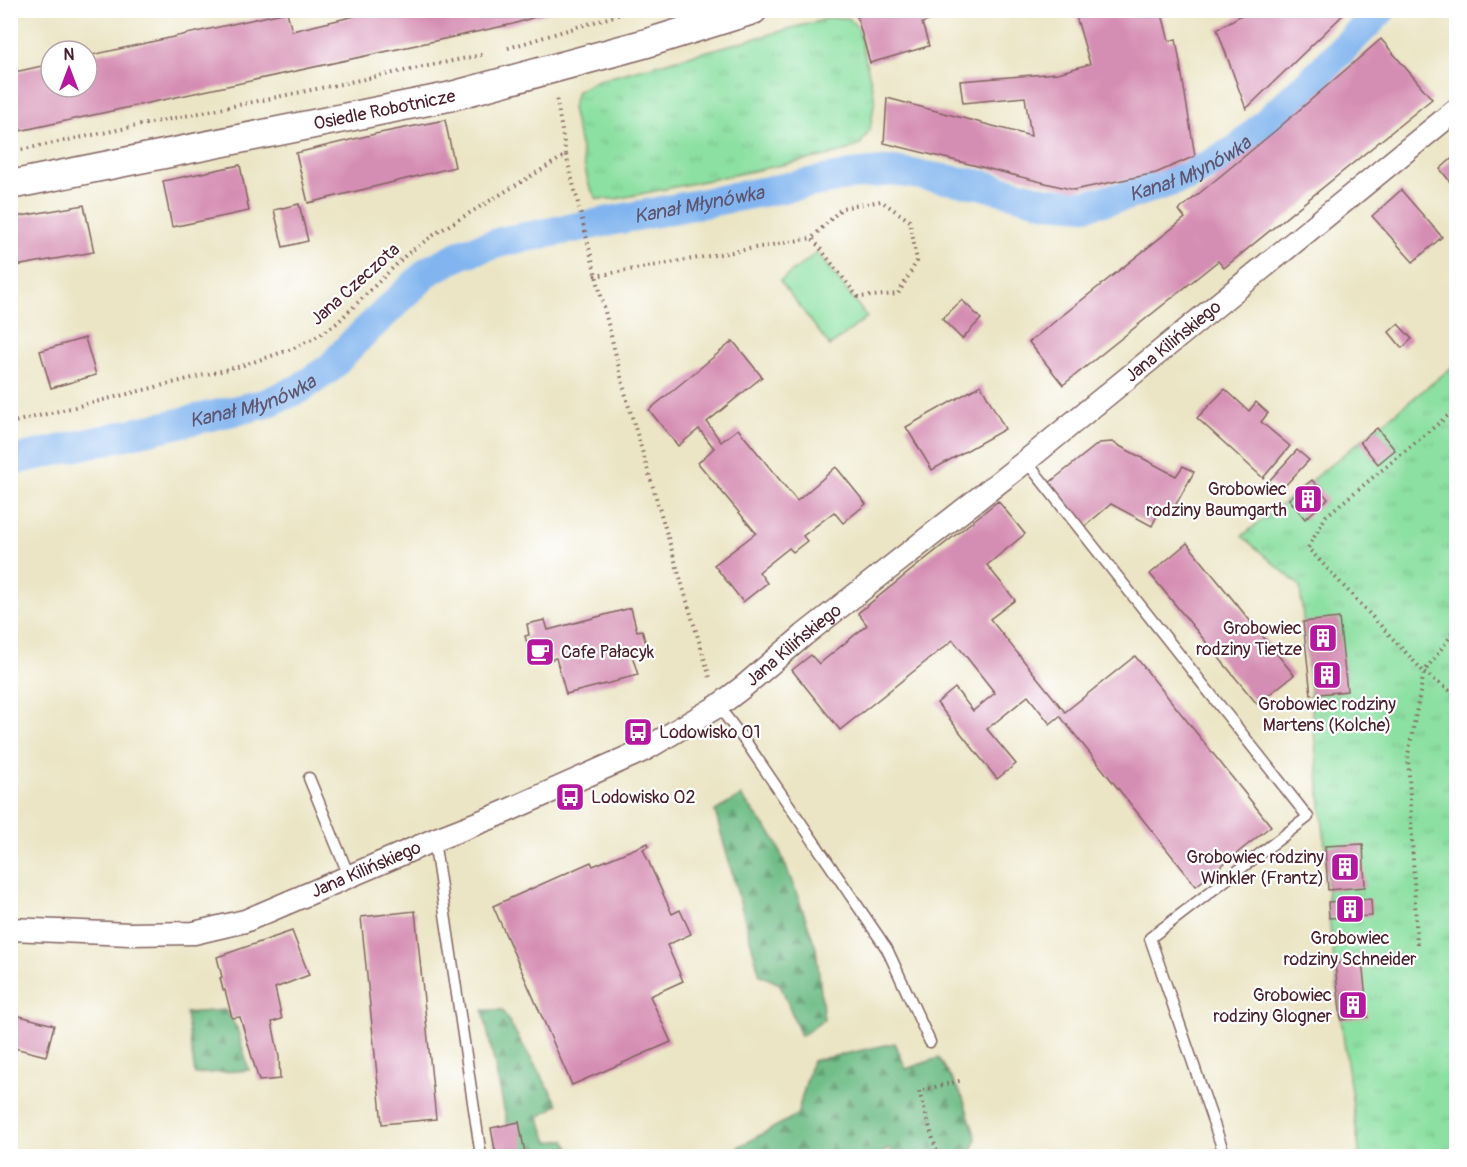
<svg xmlns="http://www.w3.org/2000/svg" width="1467" height="1167" font-family="Pangolin,sans-serif">
	<style>
		.grass { fill: url(#grass-tufts); stroke: #6b8066; stroke-width: 1.5 }
		.forest { fill: url(#forest-firs); stroke: #5e6e5a; stroke-width: 1.5 }
		.garden { fill: #8ce0a2; stroke: #6b8066; stroke-width: 1.5 }
		.lines { fill: none; stroke-linecap: round; stroke-linejoin: round }
		.canal { stroke: #82b5ef; stroke-width: 30 }
		.building { fill: #d58eb3 }
		.service-casing { stroke: #826461; stroke-width: 13 }
		.minor-casing { stroke: #826461; stroke-width: 25 }
		.tertiary-casing { stroke: #826461; stroke-width: 31 }
		.path { stroke: #826461; stroke-width: 4; stroke-dasharray: 1.5 4.5; stroke-linecap: butt }
		.service { stroke: #fff; stroke-width: 10 }
		.minor { stroke: #fff; stroke-width: 22 }
		.tertiary { stroke: #fff; stroke-width: 28 }
		.labels { text-anchor: middle; stroke-width: 4.5; stroke-linejoin: round; paint-order: stroke }
		.street-label { font-size: 18px; fill: #4a1f2b; stroke: #fff }
		.poi-label { font-size: 18px; fill: #4a1f2b; stroke: #fff; text-anchor: end }
		.water-label { font-size: 20px; font-style: italic; fill: #5e5470; stroke: #fff }
	</style>
	<defs>
		<pattern id="grass-tufts" width="24" height="20" patternUnits="userSpaceOnUse" patternTransform="scale(1.5)"><rect width="24" height="20" fill="#8ce0a2"/><path d="M3 7l-1-3M5 7V3M7 7l1-3M15 17l-1-3M17 17v-4M19 17l1-3" fill="none" stroke="#7ac08c"/></pattern>
		<pattern id="forest-firs" width="22" height="20" patternUnits="userSpaceOnUse" patternTransform="scale(1.5)"><rect width="22" height="20" fill="#71be88"/><path d="M5 1l3.5 6h-7zM16 11l3.5 6h-7z" fill="#5f9a6f"/></pattern>
	</defs>
	<rect width="100%" height="100%" fill="#fff"/>
	<filter id="ink" filterUnits="userSpaceOnUse"><feTurbulence type="fractalNoise" baseFrequency=".0167" numOctaves="2"/><feDisplacementMap in="SourceGraphic" scale="12" xChannelSelector="R" yChannelSelector="G"/><feConvolveMatrix kernelMatrix="1 2 1 2 8 2 1 2 1" color-interpolation-filters="sRGB"/></filter>
	<filter id="wash" filterUnits="userSpaceOnUse"><feTurbulence type="fractalNoise" baseFrequency=".008" numOctaves="4" result="noise"/><feDisplacementMap in="SourceGraphic" scale="24" xChannelSelector="R" yChannelSelector="G"/><feGaussianBlur stdDeviation="1.35" result="paint"/><feColorMatrix in="noise" values="0 0 0 0 0 0 0 0 0 0 0 0 0 0 0 0 0 1.4 0 .05"/><feComposite in="paint" operator="in"/></filter>
	<g filter="url(#wash)">
		<rect width="100%" height="100%" fill="#ebe5c5"/>
		<g class="grass">
			<path d="M 830,18 L 849,18 L 858,28 L 875,99 L 870,129 L 860,145 L 840,153 L 616,199 L 597,199 L 589,186 L 572,108 L 577,91 L 596,81 Z"/>
			<path d="M 1456,364 L 1456,1156 L 1360,1156 L 1341,1020 L 1329,918 L 1325,846 L 1300,586 L 1242,536 Z"/>
		</g>
		<g class="forest">
			<path d="M 741,796 L 775,839 L 798,897 L 816,948 L 824,1020 L 801,1036 L 780,984 L 760,975 L 715,811 Z"/>
			<path d="M 225,1010 L 237,1028 L 249,1070 L 195,1074 L 186,1013 Z"/>
			<path d="M 483,1010 L 502,1010 L 558,1104 L 539,1117 L 548,1142 L 565,1140 L 573,1156 L 514,1156 Z"/>
			<path d="M 895,1043 L 906,1069 L 939,1058 L 963,1098 L 976,1138 L 971,1156 L 895,1156 L 889,1148 L 878,1156 L 732,1156 L 738,1147 L 797,1115 L 812,1061 Z"/>
		</g>
		<path class="garden" d="M 817,253 L 867,317 L 830,346 L 780,281 Z"/>
		<g class="lines">
			<path class="canal" id="s1" d="M 10,461 L 264,404 L 299,389 L 330,368 L 352,344 L 430,270 L 464,253 L 505,241 L 851,175 L 894,171 L 983,185 L 1047,202 L 1085,205 L 1126,196 L 1189,176 L 1239,148 L 1319,73 L 1381,10"/>
		</g>
		<g id="blocks">
			<g class="building">
				<path d="M 380,10 L 554,11 L 513,24 L 10,133 L 10,73 L 51,64 L 51,87 L 87,87 L 87,56 L 287,12 L 292,31 Z"/>
				<path d="M 855,10 L 962,10 L 962,11 L 922,23 L 929,46 L 870,63 Z"/>
				<path d="M 1098,10 L 1161,10 L 1169,41 L 1176,39 L 1195,156 L 1156,173 L 1074,190 L 884,143 L 887,98 L 1031,136 L 1025,97 L 963,103 L 960,81 L 1058,73 L 1090,64 L 1076,16 Z"/>
				<path d="M 1250,10 L 1348,10 L 1246,109 L 1217,29 Z"/>
				<path d="M 1381,39 L 1432,99 L 1224,268 L 1218,261 L 1063,385 L 1029,342 L 1185,218 L 1179,210 L 1275,131 Z"/>
				<path d="M 445,120 L 455,167 L 308,203 L 296,153 L 375,134 Z"/>
				<path d="M 1456,155 L 1456,189 L 1440,169 Z"/>
				<path d="M 240,165 L 249,211 L 172,227 L 163,181 Z"/>
				<path d="M 1401,190 L 1442,237 L 1413,262 L 1372,216 Z"/>
				<path d="M 299,204 L 308,241 L 283,247 L 274,210 Z"/>
				<path d="M 84,205 L 94,252 L 10,267 L 10,218 Z"/>
				<path d="M 962,300 L 981,319 L 962,339 L 942,319 Z"/>
				<path d="M 1398,324 L 1412,339 L 1402,348 L 1389,332 Z"/>
				<path d="M 85,338 L 96,375 L 51,388 L 40,351 Z"/>
				<path d="M 733,341 L 762,377 L 707,422 L 721,442 L 738,429 L 797,501 L 836,467 L 866,504 L 843,523 L 834,512 L 803,536 L 807,541 L 793,552 L 789,548 L 759,572 L 767,583 L 743,602 L 714,565 L 756,533 L 698,463 L 714,448 L 699,429 L 678,446 L 649,410 Z"/>
				<path d="M 981,385 L 1005,429 L 932,470 L 906,427 Z"/>
				<path d="M 1225,389 L 1249,411 L 1256,402 L 1268,413 L 1261,422 L 1290,446 L 1263,478 L 1197,418 Z"/>
				<path d="M 1377,428 L 1395,450 L 1378,464 L 1360,442 Z"/>
				<path d="M 1112,442 L 1176,476 L 1183,466 L 1194,472 L 1170,515 L 1160,509 L 1152,526 L 1111,504 L 1084,527 L 1049,483 L 1099,443 Z"/>
				<path d="M 1297,450 L 1309,460 L 1279,492 L 1268,482 Z"/>
				<path d="M 1312,480 L 1328,499 L 1305,519 L 1289,499 Z"/>
				<path d="M 998,501 L 1025,534 L 987,565 L 1015,600 L 990,619 L 1065,712 L 1135,656 L 1271,826 L 1196,886 L 1060,716 L 1050,724 L 1028,696 L 987,729 L 1016,764 L 997,779 L 937,703 L 955,688 L 973,711 L 995,693 L 953,640 L 840,730 L 792,670 L 811,655 L 819,664 L 867,625 L 858,613 Z"/>
				<path d="M 1187,543 L 1294,675 L 1257,704 L 1150,574 Z"/>
				<path d="M 631,608 L 637,631 L 642,630 L 647,648 L 631,652 L 638,675 L 618,680 L 618,681 L 566,694 L 556,658 L 533,664 L 525,636 L 529,635 L 527,624 L 545,620 L 548,630 Z"/>
				<path d="M 1339,618 L 1347,691 L 1311,695 L 1303,622 Z"/>
				<path d="M 648,843 L 649,846 L 643,849 L 672,914 L 680,910 L 691,934 L 667,945 L 683,981 L 650,996 L 671,1042 L 572,1085 L 493,906 L 591,862 L 593,866 Z"/>
				<path d="M 1363,844 L 1365,887 L 1328,890 L 1325,846 Z"/>
				<path d="M 1371,899 L 1372,916 L 1329,918 L 1328,902 Z"/>
				<path d="M 415,911 L 436,1119 L 382,1124 L 361,917 Z"/>
				<path d="M 292,931 L 309,975 L 275,988 L 282,1019 L 272,1022 L 279,1057 L 280,1079 L 259,1081 L 240,1017 L 232,1018 L 225,990 L 223,990 L 220,978 L 222,977 L 217,957 Z"/>
				<path d="M 1362,961 L 1368,1017 L 1341,1020 L 1335,964 Z"/>
				<path d="M 12,1014 L 54,1025 L 46,1056 L 10,1047 L 10,1021 Z"/>
				<path d="M 519,1122 L 525,1153 L 505,1156 L 496,1156 L 491,1128 Z"/>
			</g>
		</g>
	</g>
	<g filter="url(#ink)">
		<use href="#blocks" fill-opacity="0" stroke="#826461" stroke-width="1.5"/>
		<g class="lines">
			<g class="service-casing">
				<g id="service">
					<path d="M 1026,461 L 1308,817 L 1150,938 L 1225,1156"/>
					<path d="M 718,706 L 748,745 L 887,949 L 930,1042"/>
					<path d="M 309,778 L 349,876"/>
					<path d="M 434,840 L 481,1156"/>
				</g>
			</g>
			<g class="minor-casing">
				<g id="minor">
					<path id="s2" d="M 10,929 L 130,934 L 194,933 L 245,921 L 434,840 L 498,815 L 644,750 L 718,706 L 743,687 L 804,635 L 1026,461 L 1456,110"/>
				</g>
			</g>
			<g class="tertiary-casing">
				<g id="tertiary">
					<path id="s3" d="M 10,185 L 448,97 L 647,43 L 753,10"/>
				</g>
			</g>
			<g class="path">
				<path d="M 508,48 L 634,10"/>
				<path d="M 10,152 L 486,54"/>
				<path d="M 566,155 L 628,404 L 711,681"/>
				<path d="M 595,276 L 812,238 L 842,208 L 881,201 L 910,221 L 917,261 L 898,294 L 858,297 L 812,238"/>
				<path d="M 10,423 L 241,366 L 292,349 L 316,337 L 337,323 L 407,254 L 438,232 L 566,155 L 556,96"/>
				<path d="M 1456,629 L 1424,672 L 1456,695"/>
				<path d="M 1417,944 L 1408,755 L 1424,672 L 1308,548 L 1326,516 L 1456,409"/>
				<path d="M 938,1156 L 919,1091 L 963,1080"/>
			</g>
			<use href="#service" class="service"/>
			<use href="#minor" class="minor"/>
			<use href="#tertiary" class="tertiary"/>
		</g>
	</g>
	<defs>
		<g id="building-square" transform="scale(1.5)"><rect x="-9" y="-9" width="18" height="18" rx="4" fill="#b5179e" stroke="#fff"/><path d="M-4-6H4V6H1V3H-1V6H-4ZM-2.5-4.3h1.7v1.8h-1.7ZM.8-4.3h1.7v1.8H.8ZM-2.5-1h1.7V.8h-1.7ZM.8-1h1.7V.8H.8Z" fill="#fff"/></g>
		<g id="cafe-square" transform="scale(1.5)"><rect x="-9" y="-9" width="18" height="18" rx="4" fill="#b5179e" stroke="#fff"/><path d="M-5.5-4.5H6V0H3Q3 3.5 0 3.5H-2.5Q-5.5 3.5-5.5 0ZM3-3.2v2h1.7v-2ZM-6 4.5H4V6H-6Z" fill="#fff"/></g>
		<g id="bus-square" transform="scale(1.5)"><rect x="-9" y="-9" width="18" height="18" rx="4" fill="#b5179e" stroke="#fff"/><path d="M-5-6H5V4H4V6H2V4H-2V6H-4V4H-5ZM-3.5-4V0h7V-4ZM-3.5 1.2v1.5H-2V1.2ZM2 1.2v1.5H3.5V1.2Z" fill="#fff"/></g>
	</defs>
	<g fill-rule="evenodd">
		<use href="#building-square" x="1308" y="499"/>
		<use href="#building-square" x="1323" y="638"/>
		<use href="#cafe-square" x="540" y="652"/>
		<use href="#building-square" x="1327" y="675"/>
		<use href="#bus-square" x="638" y="732"/>
		<use href="#bus-square" x="570" y="797"/>
		<use href="#building-square" x="1345" y="867"/>
		<use href="#building-square" x="1350" y="909"/>
		<use href="#building-square" x="1353" y="1005"/>
	</g>
	<g class="labels">
		<g class="street-label">
			<text dy="6" stroke="none"><textPath href="#s3" startOffset="382">Osiedle Robotnicze</textPath></text>
			<text transform="translate(355 284) rotate(-42)" y="6">Jana Czeczota</text>
			<text dy="6" stroke="none"><textPath href="#s2" startOffset="1340">Jana Kilińskiego</textPath></text>
			<text dy="6" stroke="none"><textPath href="#s2" startOffset="854">Jana Kilińskiego</textPath></text>
			<text dy="6" stroke="none"><textPath href="#s2" startOffset="368">Jana Kilińskiego</textPath></text>
		</g>
		<g class="poi-label">
			<text x="1287" y="495">Grobowiec<tspan x="1287" dy="21">rodziny Baumgarth</tspan></text>
			<text x="1302" y="634">Grobowiec<tspan x="1302" dy="21">rodziny Tietze</tspan></text>
			<text x="561" y="658" text-anchor="start">Cafe Pałacyk</text>
			<text x="1327" y="710" text-anchor="middle">Grobowiec rodziny<tspan x="1327" dy="21">Martens (Kolche)</tspan></text>
			<text x="659" y="738" text-anchor="start">Lodowisko 01</text>
			<text x="591" y="803" text-anchor="start">Lodowisko 02</text>
			<text x="1324" y="863">Grobowiec rodziny<tspan x="1324" dy="21">Winkler (Frantz)</tspan></text>
			<text x="1350" y="944" text-anchor="middle">Grobowiec<tspan x="1350" dy="21">rodziny Schneider</tspan></text>
			<text x="1332" y="1001">Grobowiec<tspan x="1332" dy="21">rodziny Glogner</tspan></text>
		</g>
		<g class="water-label">
			<text dy="7" stroke="none"><textPath href="#s1" startOffset="1258">Kanał Młynówka</textPath></text>
			<text dy="7" stroke="none"><textPath href="#s1" startOffset="754">Kanał Młynówka</textPath></text>
			<text dy="7" stroke="none"><textPath href="#s1" startOffset="250">Kanał Młynówka</textPath></text>
		</g>
	</g>
	<rect width="1467" height="1167" fill="none" stroke="#fff" stroke-width="36"/>
	<g transform="translate(69 69)"><circle r="28" fill="#ffffff" stroke="#b7a5aa" stroke-width="1.5"/>
	<path d="M0-4.5L10 22L0 15L-10 22Z" fill="#b5179e"/>
	<text y="-9" font-size="16" font-weight="bold" text-anchor="middle" fill="#4a1f2b">N</text>
	</g>
</svg>
